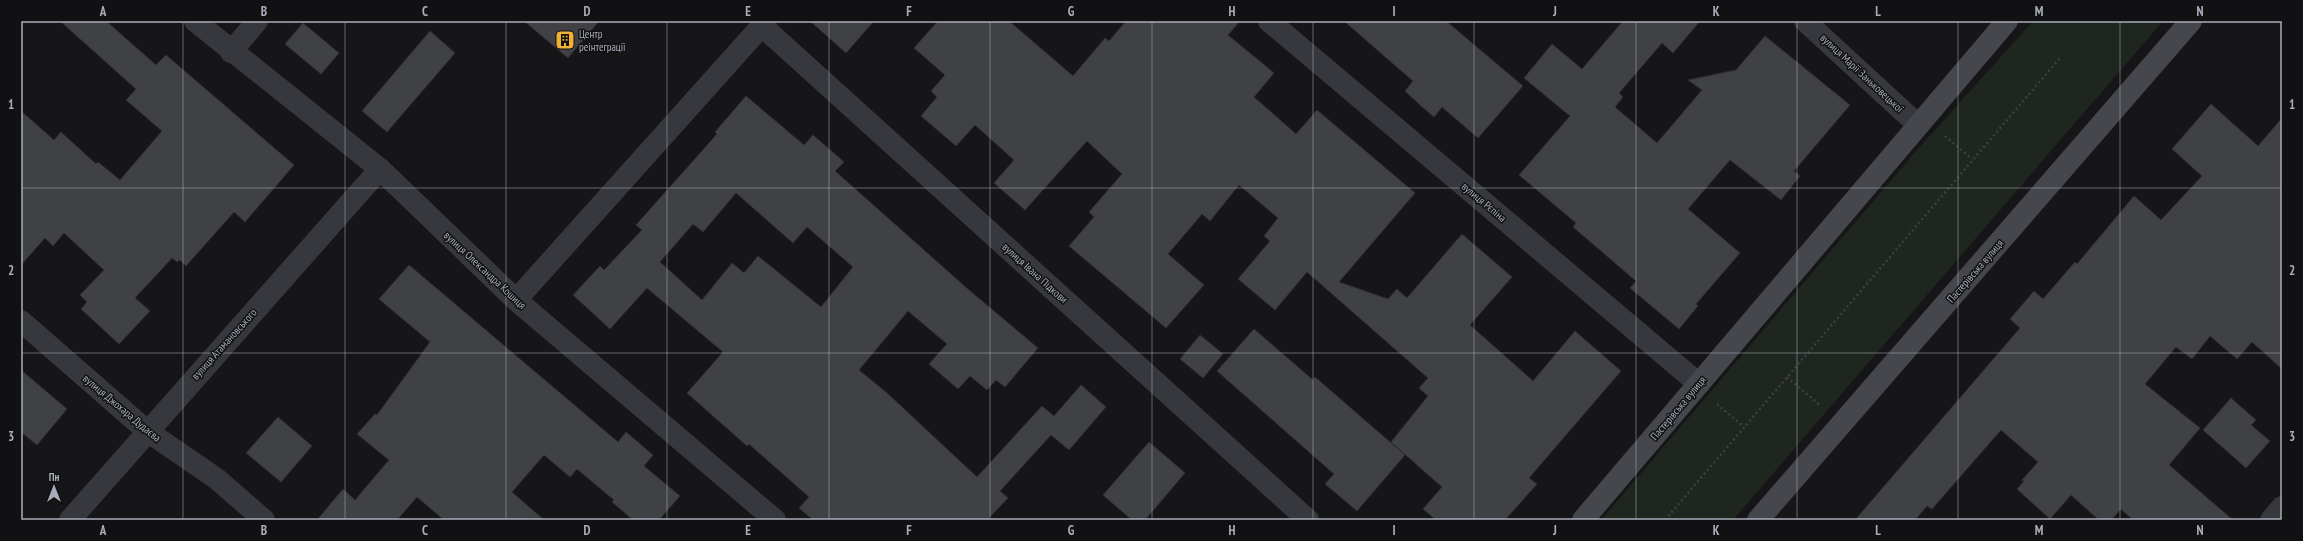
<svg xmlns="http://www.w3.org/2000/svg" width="2303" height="541" font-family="'PT Sans Narrow',sans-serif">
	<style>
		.green { fill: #1e261f }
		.building { fill: #404145; stroke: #303034; fill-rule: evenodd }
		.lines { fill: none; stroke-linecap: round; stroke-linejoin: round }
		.path { stroke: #3d3f44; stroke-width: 2.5; stroke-dasharray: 2 3; stroke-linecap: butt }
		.street { stroke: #37383d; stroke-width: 22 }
		.secondary { stroke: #45474d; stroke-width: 22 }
		.grid { fill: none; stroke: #a8adb8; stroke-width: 1; stroke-opacity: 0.55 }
		.labels { text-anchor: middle; stroke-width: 3; stroke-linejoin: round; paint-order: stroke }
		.poi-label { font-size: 11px; fill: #a8adb8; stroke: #111113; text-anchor: start }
		.street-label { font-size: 11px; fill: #a8adb8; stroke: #111113 }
		.neatline { fill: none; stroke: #a8adb8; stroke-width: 1.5 }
		.grid-label { font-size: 13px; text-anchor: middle; font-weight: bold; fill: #a8adb8 }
	</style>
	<rect width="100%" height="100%" fill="#161618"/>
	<path class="green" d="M 2033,21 L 2163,21 L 1733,520 L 1601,520 L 1917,150 Z"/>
	<g class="building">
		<path d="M 60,21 L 106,21 L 156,65 L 166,55 L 294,165 L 245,222 L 234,212 L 186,266 L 180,260 L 177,262 L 172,258 L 135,298 L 150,311 L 119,344 L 81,309 L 87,302 L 80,295 L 104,270 L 64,233 L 53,246 L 45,238 L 21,265 L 21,111 L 54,140 L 61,132 L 96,164 L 98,162 L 120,180 L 162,131 L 126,100 L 136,89 Z"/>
		<path d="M 524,21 L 599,21 L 568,58 Z"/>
		<path d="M 810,21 L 874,21 L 846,53 Z"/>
		<path d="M 938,21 L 1009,21 L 1073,76 L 1105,38 L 1109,41 L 1126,21 L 1240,21 L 1228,35 L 1274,73 L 1254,97 L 1296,134 L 1317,110 L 1415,193 L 1339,282 L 1388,299 L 1397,289 L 1407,298 L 1462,234 L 1512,277 L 1470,325 L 1533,381 L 1575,331 L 1621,371 L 1529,478 L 1537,484 L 1505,520 L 1436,520 L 1423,509 L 1442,487 L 1391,442 L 1428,396 L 1419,388 L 1428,378 L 1307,272 L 1275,310 L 1238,279 L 1270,241 L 1264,236 L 1278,218 L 1239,185 L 1210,221 L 1202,214 L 1168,254 L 1204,285 L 1166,328 L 1069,246 L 1094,217 L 1089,212 L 1122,174 L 1087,141 L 1025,210 L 994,183 L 1014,160 L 975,125 L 956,146 L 921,116 L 937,97 L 931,91 L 945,75 L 914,48 Z"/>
		<path d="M 1344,21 L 1446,21 L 1523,86 L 1478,138 L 1442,107 L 1434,117 L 1420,105 L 1405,91 L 1413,81 Z"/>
		<path d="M 1623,21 L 1700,21 L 1673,53 L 1662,43 L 1619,93 L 1623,97 L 1615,107 L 1657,143 L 1702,90 L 1688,80 L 1736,70 L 1765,36 L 1850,105 L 1794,171 L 1800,176 L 1781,200 L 1730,160 L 1688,209 L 1740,253 L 1696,304 L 1698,306 L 1679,329 L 1630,288 L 1636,281 L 1573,227 L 1576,223 L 1519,175 L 1570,116 L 1524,78 L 1552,44 L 1582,69 Z"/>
		<path d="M 303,23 L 339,53 L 321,74 L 285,44 Z"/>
		<path d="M 430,31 L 455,53 L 387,132 L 362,111 Z"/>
		<path d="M 746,96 L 804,145 L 813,135 L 844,162 L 835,171 L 969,290 L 1038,348 L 1005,387 L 996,380 L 987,390 L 970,376 L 958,389 L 929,364 L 947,344 L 908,311 L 859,370 L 887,393 L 977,477 L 1042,406 L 1054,416 L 1081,385 L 1106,407 L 1069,450 L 1051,435 L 1000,491 L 1008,498 L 987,520 L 813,520 L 799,508 L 809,497 L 749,444 L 747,446 L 687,393 L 723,352 L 647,288 L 610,329 L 573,295 L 600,266 L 604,270 L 642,230 L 636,225 L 717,134 L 715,132 ZM 736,193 L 793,243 L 807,227 L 853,267 L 821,307 L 758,256 L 744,273 L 732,263 L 702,300 L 660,262 L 693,224 L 703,232 Z"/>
		<path d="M 2211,104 L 2258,146 L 2282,118 L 2282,369 L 2252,342 L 2237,359 L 2210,336 L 2192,359 L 2176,347 L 2145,384 L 2200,428 L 2169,465 L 2233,520 L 2133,520 L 2121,509 L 2111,520 L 2099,520 L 2071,495 L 2050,519 L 2017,489 L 2024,481 L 2022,480 L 2038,462 L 2001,430 L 1932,509 L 1927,506 L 1915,520 L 1855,520 L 2020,328 L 2010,319 L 2034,291 L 2043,299 L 2075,262 L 2077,264 L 2134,196 L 2161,220 L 2202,176 L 2172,149 Z"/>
		<path d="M 409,265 L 618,442 L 626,432 L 653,455 L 644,466 L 680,496 L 659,520 L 633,520 L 612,502 L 614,500 L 577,469 L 570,477 L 544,455 L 512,492 L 544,520 L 444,520 L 417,497 L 397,520 L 317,520 L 343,489 L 355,500 L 389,460 L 357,434 L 375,414 L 377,415 L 430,342 L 379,299 Z"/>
		<path d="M 1254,329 L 1313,380 L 1315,377 L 1405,455 L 1357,511 L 1325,484 L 1334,474 L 1217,371 Z"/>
		<path d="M 1200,335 L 1223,354 L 1203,378 L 1180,359 Z"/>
		<path d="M 21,370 L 67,409 L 37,445 L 21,432 Z"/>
		<path d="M 2231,398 L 2256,420 L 2251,425 L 2270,441 L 2246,468 L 2203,430 Z"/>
		<path d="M 278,417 L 312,446 L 281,482 L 246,453 Z"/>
		<path d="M 1149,442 L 1185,473 L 1145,520 L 1132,520 L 1103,495 Z"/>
	</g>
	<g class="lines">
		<g class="path">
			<path d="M 1945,136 L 1972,159"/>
			<path d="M 1787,377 L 1820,405"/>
			<path d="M 1717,404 L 1744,427"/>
			<path d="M 1665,520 L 2060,58"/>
		</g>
		<g class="street">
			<path d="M 195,21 L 380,169 L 516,300 L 775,520"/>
			<path d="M 1269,21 L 1699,384"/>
			<path d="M 1805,21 L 1918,125"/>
			<path d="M 762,26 L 1308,520"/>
			<path d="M 231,52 L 257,21"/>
			<path d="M 516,300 L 766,21"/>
			<path d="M 21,321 L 147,431 L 217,479 L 264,520"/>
			<path d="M 70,520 L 380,169"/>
			<path d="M 2271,520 L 2282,507"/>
		</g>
		<g class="secondary">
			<path d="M 1583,520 L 2007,21"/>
			<path d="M 1758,520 L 2191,21"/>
		</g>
	</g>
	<path class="grid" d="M 183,21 L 183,520M 345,21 L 345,520M 506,21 L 506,520M 667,21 L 667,520M 829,21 L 829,520M 990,21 L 990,520M 1152,21 L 1152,520M 1313,21 L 1313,520M 1474,21 L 1474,520M 1636,21 L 1636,520M 1797,21 L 1797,520M 1958,21 L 1958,520M 2120,21 L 2120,520M 21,188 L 2282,188M 21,353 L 2282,353"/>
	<defs>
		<g id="building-square" transform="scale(1)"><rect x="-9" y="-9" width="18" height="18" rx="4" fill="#f2b134" stroke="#111113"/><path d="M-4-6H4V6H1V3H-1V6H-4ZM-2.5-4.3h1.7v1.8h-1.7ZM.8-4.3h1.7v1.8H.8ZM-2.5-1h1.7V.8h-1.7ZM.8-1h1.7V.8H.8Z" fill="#111"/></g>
	</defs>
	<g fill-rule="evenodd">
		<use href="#building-square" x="565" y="40"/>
	</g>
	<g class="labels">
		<g class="poi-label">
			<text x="579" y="38">Центр<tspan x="579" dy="13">реінтеграції</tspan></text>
		</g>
		<g class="street-label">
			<text transform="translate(1862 73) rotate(43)" y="4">вулиця Марії Заньковецької</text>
			<text transform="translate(1484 202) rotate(40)" y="4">вулиця Рєпіна</text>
			<text transform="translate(485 270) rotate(43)" y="4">вулиця Олександра Кошиця</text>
			<text transform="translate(1975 271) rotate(-49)" y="4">Пастерівська вулиця</text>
			<text transform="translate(1035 273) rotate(42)" y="4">вулиця Івана Підкови</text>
			<text transform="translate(224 344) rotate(-48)" y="4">вулиця Атамановського</text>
			<text transform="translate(122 408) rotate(40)" y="4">вулиця Джохара Дудаєва</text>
			<text transform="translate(1678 408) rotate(-50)" y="4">Пастерівська вулиця</text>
		</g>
	</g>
	<rect width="2303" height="541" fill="none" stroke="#111113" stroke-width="44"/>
	<g transform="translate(54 487)" stroke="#111113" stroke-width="3" paint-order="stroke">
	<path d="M0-3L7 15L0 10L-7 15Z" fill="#a8adb8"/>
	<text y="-6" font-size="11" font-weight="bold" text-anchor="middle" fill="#a8adb8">Пн</text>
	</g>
	<rect x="22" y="22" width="2259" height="497" class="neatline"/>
	<g class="grid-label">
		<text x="103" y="16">A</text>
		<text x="264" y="16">B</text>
		<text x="425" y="16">C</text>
		<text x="587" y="16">D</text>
		<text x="748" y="16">E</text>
		<text x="909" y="16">F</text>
		<text x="1071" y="16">G</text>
		<text x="1232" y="16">H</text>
		<text x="1394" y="16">I</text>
		<text x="1555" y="16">J</text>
		<text x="1716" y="16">K</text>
		<text x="1878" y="16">L</text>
		<text x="2039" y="16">M</text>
		<text x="2200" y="16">N</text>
		<text x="11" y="109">1</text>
		<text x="2292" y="109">1</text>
		<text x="11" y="275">2</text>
		<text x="2292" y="275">2</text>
		<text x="11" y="441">3</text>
		<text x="2292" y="441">3</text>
		<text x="103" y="535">A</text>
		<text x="264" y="535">B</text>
		<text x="425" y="535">C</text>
		<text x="587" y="535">D</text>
		<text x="748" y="535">E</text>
		<text x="909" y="535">F</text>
		<text x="1071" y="535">G</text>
		<text x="1232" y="535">H</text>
		<text x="1394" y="535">I</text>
		<text x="1555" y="535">J</text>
		<text x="1716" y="535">K</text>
		<text x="1878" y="535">L</text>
		<text x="2039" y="535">M</text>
		<text x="2200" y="535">N</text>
	</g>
</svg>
